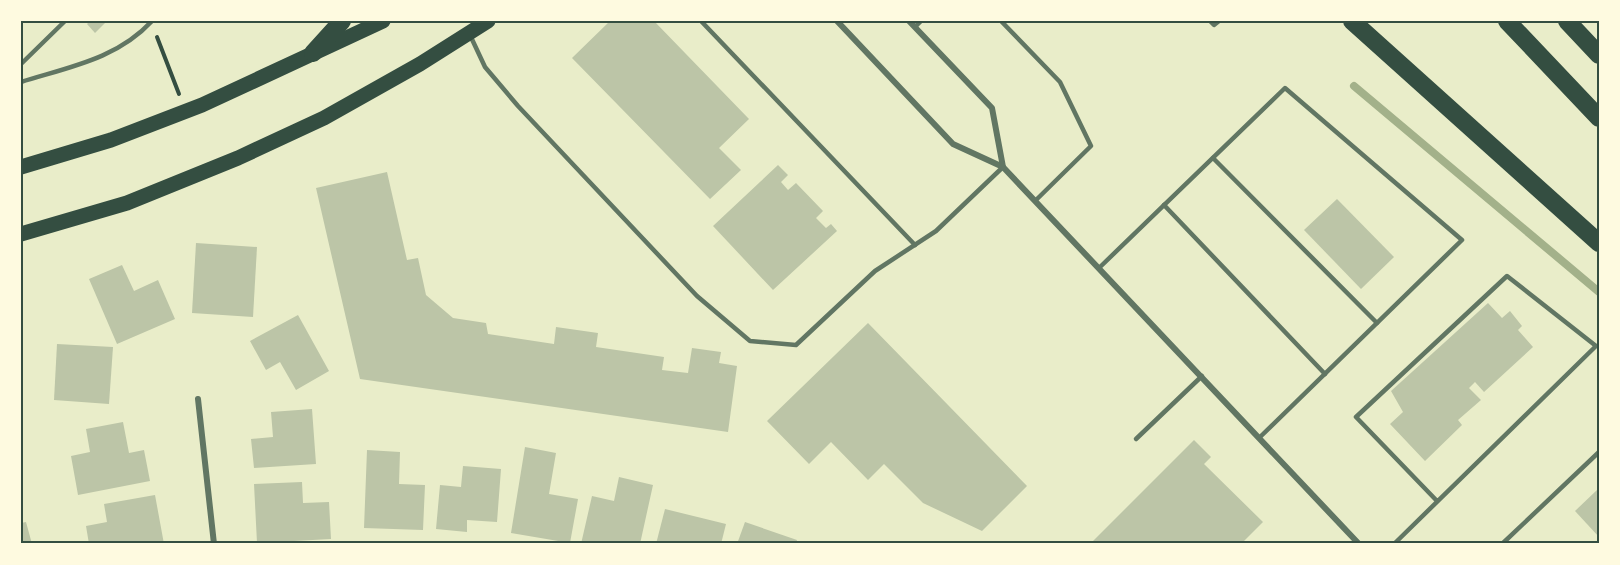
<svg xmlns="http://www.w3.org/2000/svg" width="1620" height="565" font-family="Lato,sans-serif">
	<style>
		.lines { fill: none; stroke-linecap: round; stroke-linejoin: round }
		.stream { stroke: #a3b18a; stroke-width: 8 }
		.building { fill: #bcc5a7 }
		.path { stroke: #344e41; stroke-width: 4 }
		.service { stroke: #617663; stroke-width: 4.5 }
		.minor { stroke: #617663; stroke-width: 6 }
		.primary { stroke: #344e41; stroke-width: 15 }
		.motorway { stroke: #344e41; stroke-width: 18 }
		.neatline { fill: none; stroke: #344e41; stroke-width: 2 }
	</style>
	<rect width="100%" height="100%" fill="#e9edc9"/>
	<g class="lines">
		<path class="stream" d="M 1354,86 L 1599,292"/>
	</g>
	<g class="building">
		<path d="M 90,21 L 107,21 L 95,33 L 87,24 Z"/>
		<path d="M 610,21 L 654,21 L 749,119 L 719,148 L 741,170 L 710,199 L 572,58 Z"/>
		<path d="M 778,165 L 788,175 L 781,182 L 788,190 L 796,183 L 823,211 L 816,218 L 826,228 L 831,224 L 837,231 L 773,290 L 713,226 Z"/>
		<path d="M 387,172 L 407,260 L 418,258 L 426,295 L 453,318 L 486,323 L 488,334 L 554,344 L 556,327 L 598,333 L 596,347 L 664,357 L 662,370 L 688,373 L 692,348 L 721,352 L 719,363 L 737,366 L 728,432 L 360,379 L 316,188 Z"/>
		<path d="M 1337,199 L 1394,257 L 1361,289 L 1304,230 Z"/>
		<path d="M 196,243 L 257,247 L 253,317 L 192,313 Z"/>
		<path d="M 122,265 L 134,291 L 158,280 L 175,319 L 117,344 L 89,279 Z"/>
		<path d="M 1488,303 L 1502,318 L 1510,311 L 1522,326 L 1518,330 L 1533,347 L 1484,392 L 1475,382 L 1469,388 L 1481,400 L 1458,420 L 1462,425 L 1425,461 L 1390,424 L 1403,412 L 1391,391 Z"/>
		<path d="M 298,315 L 329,371 L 296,390 L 280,362 L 266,370 L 250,341 Z"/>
		<path d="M 868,323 L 1027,486 L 982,531 L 923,503 L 884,464 L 868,480 L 831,442 L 809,464 L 767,421 Z"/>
		<path d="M 57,344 L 113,347 L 109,404 L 54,400 Z"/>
		<path d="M 312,409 L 316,464 L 254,468 L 251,439 L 273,437 L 271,412 Z"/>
		<path d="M 123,422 L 129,453 L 144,450 L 150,481 L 78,495 L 71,456 L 90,452 L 86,429 Z"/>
		<path d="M 1194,440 L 1211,457 L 1204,464 L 1263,522 L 1241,544 L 1090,544 Z"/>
		<path d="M 525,447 L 556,453 L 549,494 L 578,499 L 570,543 L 511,533 Z"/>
		<path d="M 367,450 L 400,452 L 399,484 L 425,485 L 423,530 L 364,528 Z"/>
		<path d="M 463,466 L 501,469 L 497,522 L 467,520 L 467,532 L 436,529 L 440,485 L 461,487 Z"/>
		<path d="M 619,477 L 653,485 L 640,544 L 581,544 L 592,496 L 614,501 Z"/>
		<path d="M 302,482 L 303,503 L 329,502 L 331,539 L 257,543 L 254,484 Z"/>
		<path d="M 1597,490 L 1599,492 L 1599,537 L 1575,511 Z"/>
		<path d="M 155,495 L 164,544 L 89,544 L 86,526 L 107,522 L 104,504 Z"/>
		<path d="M 665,509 L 726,524 L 721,544 L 656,544 Z"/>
		<path d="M 26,522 L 32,544 L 21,544 L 21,523 Z"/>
		<path d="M 745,522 L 797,540 L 796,544 L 737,544 Z"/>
	</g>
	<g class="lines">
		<path class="path" d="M 157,37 L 179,94"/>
		<g class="service">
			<path d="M 701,21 L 915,245"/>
			<path d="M 1001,21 L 1060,82 L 1091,146 L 1035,201"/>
			<path d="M 1210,21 L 1214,25 L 1219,21"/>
			<path d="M 915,27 L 921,21"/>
			<path d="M 470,35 L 485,67 L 518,106 L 697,296 L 750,341 L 796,345 L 875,271 L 936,231 L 1003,167"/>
			<path d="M 21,64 L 65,21"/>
			<path d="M 21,82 C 69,67 117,59 152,21"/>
			<path d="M 1213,158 L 1377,323"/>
			<path d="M 1164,205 L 1325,374"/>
			<path d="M 1099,268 L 1285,88 L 1462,240 L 1259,438"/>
			<path d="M 1136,439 L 1202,376"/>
			<path d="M 1394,544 L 1596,346 L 1507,276 L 1356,417 L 1437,501"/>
			<path d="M 1502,544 L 1599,452"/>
		</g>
		<g class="minor">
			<path d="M 837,21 L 953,144 L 1003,167 L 1359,544"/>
			<path d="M 909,21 L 992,108 L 1003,167"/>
			<path d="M 198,399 L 214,544"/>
		</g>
		<g class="primary">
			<path d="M 21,167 L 111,140 L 202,105 L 383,21"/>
			<path d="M 21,234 L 127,203 L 238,158 L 324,118 L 420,64 L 488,21"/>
		</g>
		<g class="motorway">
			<path d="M 1352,21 L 1599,243"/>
			<path d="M 1507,21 L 1599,118"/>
			<path d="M 1567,21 L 1599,55"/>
			<path d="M 313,53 L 342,21"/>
		</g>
	</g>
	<rect width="1620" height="565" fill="none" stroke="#fefae0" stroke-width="45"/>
	<rect x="22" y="22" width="1576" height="520" class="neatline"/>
</svg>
